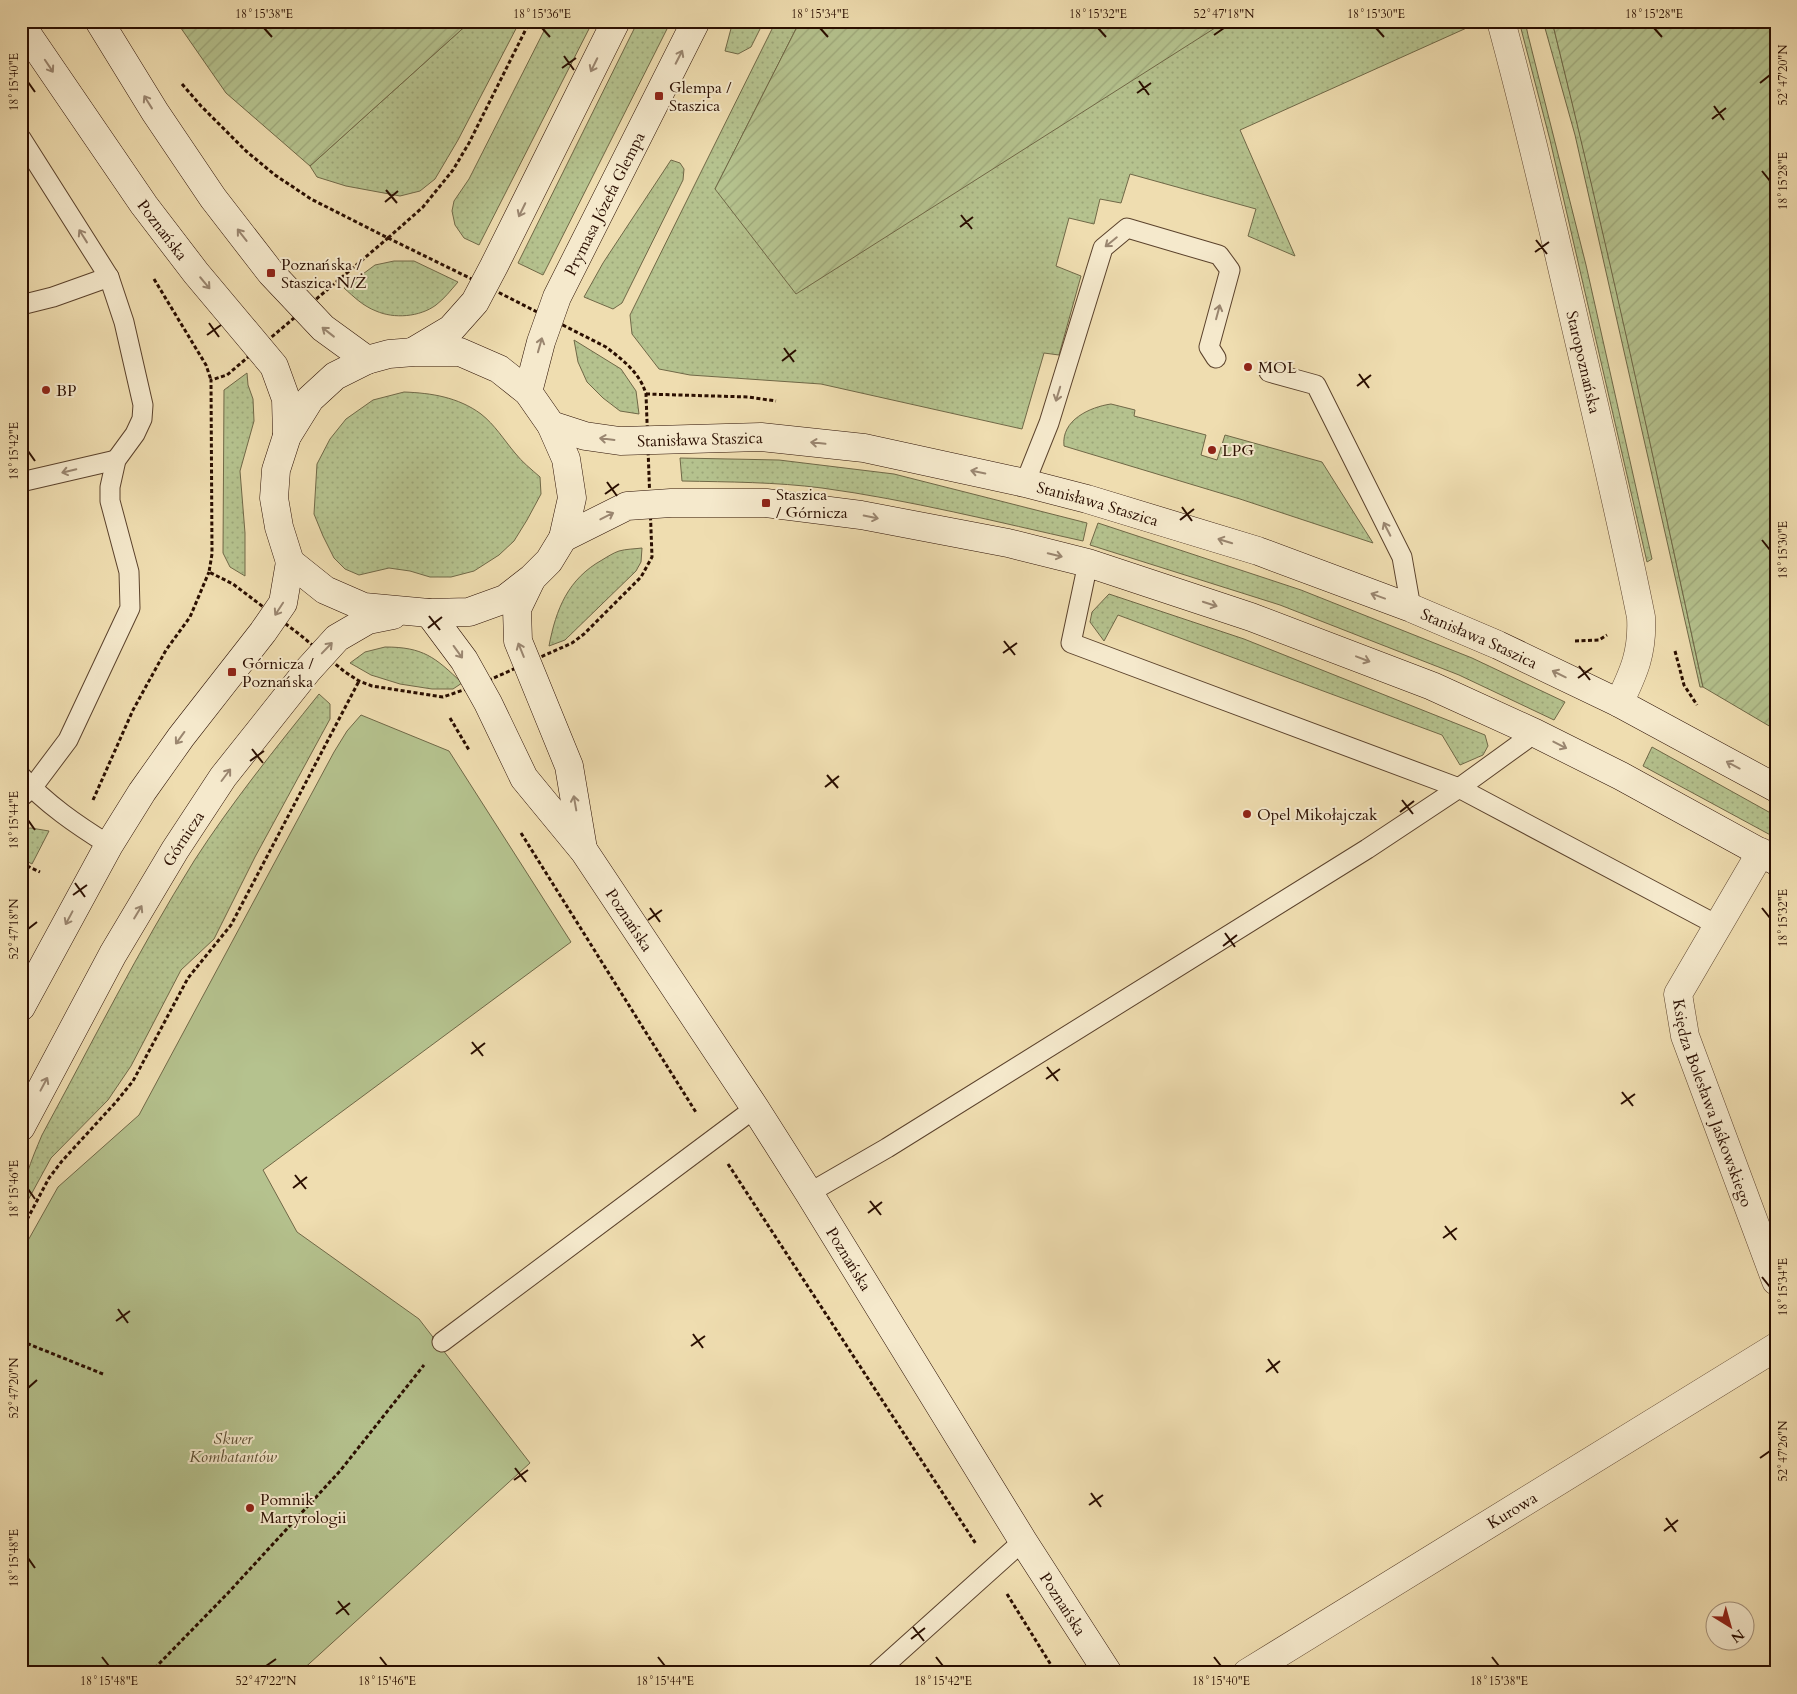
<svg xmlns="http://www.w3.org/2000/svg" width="1797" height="1694" font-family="Cardo,serif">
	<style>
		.grass { fill: url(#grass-dots); stroke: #706847 }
		.park { fill: #b5c28e; stroke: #706847 }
		.garden { fill: url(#garden-furrows); stroke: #706847 }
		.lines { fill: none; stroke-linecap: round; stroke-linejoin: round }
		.lane-casing { stroke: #5b422c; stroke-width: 21 }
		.street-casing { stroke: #5b422c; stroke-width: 29 }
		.secondary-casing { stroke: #2a0e00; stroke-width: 29 }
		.path { stroke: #2a0e00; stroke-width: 3; stroke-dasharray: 4 2.5; stroke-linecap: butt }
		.lane { stroke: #f5e9cc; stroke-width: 19 }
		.street { stroke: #f5e9cc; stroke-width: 28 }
		.secondary { stroke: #f5e9cc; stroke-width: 28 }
		.oneway { stroke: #9a8670 }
		.ticks { fill: none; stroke: #2a0e00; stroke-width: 2 }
		.poi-dot { fill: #8f2418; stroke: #f5e9cc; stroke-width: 2 }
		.labels { text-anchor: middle; stroke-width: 4; stroke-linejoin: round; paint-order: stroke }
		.poi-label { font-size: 16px; fill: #2a0e00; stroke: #f5e9cc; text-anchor: start }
		.street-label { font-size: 16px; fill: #2a0e00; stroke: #f5e9cc }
		.park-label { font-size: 16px; font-style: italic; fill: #5b4d32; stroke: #f5e9cc }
		.neatline { fill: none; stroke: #2a0e00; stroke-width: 2 }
		.ticks-label { font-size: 12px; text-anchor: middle; fill: #2a0e00 }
	</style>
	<defs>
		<pattern id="grass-dots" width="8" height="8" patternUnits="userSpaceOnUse" patternTransform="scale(1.25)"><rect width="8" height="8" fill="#b5c28e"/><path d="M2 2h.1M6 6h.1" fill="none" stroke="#9ca679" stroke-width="1.8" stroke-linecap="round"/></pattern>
		<pattern id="garden-furrows" width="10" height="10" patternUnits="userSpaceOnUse" patternTransform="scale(1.25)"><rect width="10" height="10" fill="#b5c28e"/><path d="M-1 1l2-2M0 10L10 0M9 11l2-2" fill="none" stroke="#9ca679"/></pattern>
	</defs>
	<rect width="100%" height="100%" fill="#efddb0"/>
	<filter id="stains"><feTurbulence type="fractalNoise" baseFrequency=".004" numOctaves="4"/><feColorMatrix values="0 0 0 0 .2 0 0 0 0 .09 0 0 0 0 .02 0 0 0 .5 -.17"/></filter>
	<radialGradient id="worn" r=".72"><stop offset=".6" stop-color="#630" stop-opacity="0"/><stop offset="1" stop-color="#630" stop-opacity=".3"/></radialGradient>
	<g class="grass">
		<path d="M 471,21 L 520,21 L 458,140 L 435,179 L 420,191 L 400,196 L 346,186 L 317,177 L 310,166 Z"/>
		<path d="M 549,21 L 593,21 L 479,245 L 464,238 L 455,225 L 452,211 L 454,201 L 469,179 Z"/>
		<path d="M 638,21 L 671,21 L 543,275 L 518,263 Z"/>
		<path d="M 733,21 L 764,21 L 751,47 L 738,54 L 725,51 Z"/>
		<path d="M 776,21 L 800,21 L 715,189 L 1199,37 L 1226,21 L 1470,21 L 1471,26 L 1240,130 L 1295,256 L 1248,236 L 1256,209 L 1130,174 L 1121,203 L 1100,199 L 1094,224 L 1069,218 L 1056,266 L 1081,276 L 1059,355 L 1044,353 L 1022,429 L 821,384 L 690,375 L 659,369 L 632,334 L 630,315 Z"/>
		<path d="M 1519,21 L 1525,21 L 1528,35 L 1586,265 L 1652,559 L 1647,562 L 1550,140 Z"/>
		<path d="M 1543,21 L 1552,21 C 1608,242 1655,464 1703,687 L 1700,687 L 1575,135 Z"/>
		<path d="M 671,160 L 680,163 L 684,169 L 683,180 L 622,303 L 613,309 L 584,297 L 603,263 Z"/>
		<path d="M 394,261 L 414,261 L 458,282 C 451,290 444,299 436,305 C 420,317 394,319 376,311 C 363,306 354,297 344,288 L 375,265 Z"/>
		<path d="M 574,340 L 621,369 L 636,391 L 639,414 L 620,411 L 603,398 L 587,382 L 578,362 Z"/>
		<path d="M 247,373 L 248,385 L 253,399 L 254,421 L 240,471 L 245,533 L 245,576 L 230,567 L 223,553 L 224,390 Z"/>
		<path d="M 404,392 C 431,393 458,397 481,414 C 495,425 504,440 515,453 C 522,462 531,469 540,477 L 541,494 L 527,520 L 514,541 L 499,555 L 474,571 L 451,577 L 430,577 L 410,571 L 389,568 L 359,575 L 345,569 L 334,558 L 323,536 L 314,514 L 317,464 L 330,439 L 346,419 L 373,400 Z"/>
		<path d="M 1111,404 L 1135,410 L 1134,416 L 1206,435 L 1201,455 L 1217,460 L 1225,435 L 1322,462 L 1373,543 L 1240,499 L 1064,446 C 1061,420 1090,407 1111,404 Z"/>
		<path d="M 680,458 L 779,460 L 894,474 L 1087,523 L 1083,541 C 997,522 910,500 822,488 C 776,482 729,482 682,481 Z"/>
		<path d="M 1098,523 L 1301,590 L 1472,658 L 1565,702 L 1554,720 L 1459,675 L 1280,605 L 1090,545 Z"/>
		<path d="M 642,548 L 641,562 L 636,571 L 565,640 L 549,646 C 556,609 568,579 602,560 C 607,557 613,553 619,551 C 626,549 634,549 642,548 Z"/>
		<path d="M 1109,594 L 1244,639 L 1485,735 L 1488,746 L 1483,755 L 1460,765 L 1442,735 L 1118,615 L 1104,641 L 1090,622 L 1092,612 Z"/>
		<path d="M 385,647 C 423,647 435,657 462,683 L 453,689 L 432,689 L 400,684 L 371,675 L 350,663 L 365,652 Z"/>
		<path d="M 319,694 L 330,704 L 330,719 L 255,857 L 214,939 L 181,970 L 131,1066 L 108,1100 L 51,1158 L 21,1213 C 21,1184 31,1161 42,1135 C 92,1043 139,949 194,861 C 232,802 275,749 319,694 Z"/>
		<path d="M 1652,747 L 1776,816 L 1776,838 L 1643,766 Z"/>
		<path d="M 31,828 L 49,831 L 32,864 L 21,858 L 21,829 Z"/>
	</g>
	<path class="park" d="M 361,715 L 449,751 L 571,942 L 263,1170 L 297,1232 L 419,1319 L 530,1463 L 299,1673 L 21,1673 L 21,1253 L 58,1187 L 139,1115 L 334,752 L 347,731 Z"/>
	<g class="garden">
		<path d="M 176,21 L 471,21 L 310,166 L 226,93 Z"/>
		<path d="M 800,21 L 1226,21 L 796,294 L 715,189 Z"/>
		<path d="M 1552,21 L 1776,21 L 1776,730 L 1703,687 C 1655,464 1607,242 1552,21 Z"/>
	</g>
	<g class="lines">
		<g class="lane-casing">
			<g id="lane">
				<path d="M 21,138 L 109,277 L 124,322 L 143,405 L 142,419 L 135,434 L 116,460 L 110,487 L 110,501 L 129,572 L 130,608 L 68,740 L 32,788 L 21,797"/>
				<path d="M 21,305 L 53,297 L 109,277"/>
				<path d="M 1269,372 L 1316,385 L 1402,557 L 1411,608"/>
				<path d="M 21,482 L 116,460"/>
				<path d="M 1025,483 L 1049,423 L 1103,248 L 1127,228 L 1219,255 L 1230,270 L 1209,347 L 1216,358"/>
				<path d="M 1088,563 L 1071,643 L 1459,788 L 1717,925"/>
				<path d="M 21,776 C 46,804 77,825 109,845"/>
				<path d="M 809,1193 L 887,1148 L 1367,849 L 1459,788 L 1535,733"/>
				<path d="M 442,1342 L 755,1108"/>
				<path d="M 876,1673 L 1023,1541"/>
			</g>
		</g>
		<g class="street-casing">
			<g id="street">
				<path id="s1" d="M 1501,21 C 1528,120 1551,219 1574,319 C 1597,418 1621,517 1641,617 C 1643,652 1634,672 1619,703"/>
				<path id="s2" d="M 1761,852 L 1678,994 L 1685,1036 L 1776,1281"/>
				<path id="s3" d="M 1247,1673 L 1776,1347"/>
			</g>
		</g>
		<g class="secondary-casing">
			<g id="secondary">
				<path d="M 99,21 L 155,112 L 213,198 L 271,273 L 323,328 L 367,360"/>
				<path id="s4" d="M 21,25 L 144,205 L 196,273 L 274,366 L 286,399 L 287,436"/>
				<path d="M 414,351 L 451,329 L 475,302 L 494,266 L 616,21"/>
				<path d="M 414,352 L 460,352 L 499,369 L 528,392 L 551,425 L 566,459 L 572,498 L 563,538 L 549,561 L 532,578 L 505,599 L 469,612 L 429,613 L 364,607 L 325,590 L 290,562 L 279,527 L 274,498 L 276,470 L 287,436 L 310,399 L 335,376 L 367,360 L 389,354 Z"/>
				<path id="s5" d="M 528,392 L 541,342 L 557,297 L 696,21"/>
				<path id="s6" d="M 551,425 L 585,436 L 620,441 L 761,437 L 864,448 L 1025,483 L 1087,499 L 1258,551 L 1411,608 L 1498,645 L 1619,703 L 1776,788"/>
				<path d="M 563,538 L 627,506 L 671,503 L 766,503 L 861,515 L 1008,543 L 1088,563 L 1251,617 L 1432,686 L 1535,733 L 1621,776 L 1776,861"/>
				<path d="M 531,580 L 517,609 L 518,641 L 569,766 L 583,849"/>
				<path id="s7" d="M 429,613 L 464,660 L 488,703 L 524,778 L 584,851 L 755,1108 L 809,1193 L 1023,1541 L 1108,1673"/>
				<path d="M 21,1007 L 109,845 L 142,792 L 181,737 L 263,632 L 283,603 L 290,562"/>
				<path id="s8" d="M 21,1127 L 113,954 L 175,850 L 223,777 L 308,670 L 337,638 L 368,620 L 393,615"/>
			</g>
		</g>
		<g class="path">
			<path d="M 182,84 L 201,106 L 246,151 L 275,175 L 311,199 L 388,238 L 423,207 L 453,170 L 469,143 L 530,21"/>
			<path d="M 388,238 L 484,285 L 606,347 C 623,360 640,373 646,394 L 652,557 L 641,577 L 584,634 L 572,643 L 478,685 L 443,697 L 372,686 L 359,681 L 345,672 L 299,634 L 233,584 L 209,572 L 212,554 L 211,380 L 227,375 Z"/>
			<path d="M 154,279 L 206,365 L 211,380"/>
			<path d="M 646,394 L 748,397 L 776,401"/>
			<path d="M 1575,641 L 1599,640 L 1607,635"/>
			<path d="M 1675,651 L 1684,685 L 1697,705"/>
			<path d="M 450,718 L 469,750"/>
			<path d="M 93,800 L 133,710 L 166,650 L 190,617 L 209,572"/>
			<path d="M 521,833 L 697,1114"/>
			<path d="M 21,863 L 40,872"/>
			<path d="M 728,1164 L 976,1544"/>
			<path d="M 21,1231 L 49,1178 L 62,1161 L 116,1102 L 133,1081 L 188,978 L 231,925 L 359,681"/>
			<path d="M 21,1341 L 103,1374"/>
			<path d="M 1007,1594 L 1056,1673"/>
			<path d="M 150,1673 L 228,1593 L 340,1471 L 424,1365"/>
		</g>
		<use href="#lane" class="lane"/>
		<use href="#street" class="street"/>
		<use href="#secondary" class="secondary"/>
	</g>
	<defs><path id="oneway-shaft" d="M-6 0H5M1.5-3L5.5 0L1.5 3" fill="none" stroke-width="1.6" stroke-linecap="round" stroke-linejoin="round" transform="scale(1.25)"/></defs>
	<g class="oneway">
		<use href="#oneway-shaft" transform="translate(679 57) rotate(-63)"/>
		<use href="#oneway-shaft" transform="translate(594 65) rotate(116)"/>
		<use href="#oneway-shaft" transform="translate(49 66) rotate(56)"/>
		<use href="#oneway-shaft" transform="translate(148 102) rotate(-122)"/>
		<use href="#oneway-shaft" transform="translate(522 210) rotate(116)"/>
		<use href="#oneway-shaft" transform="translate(242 235) rotate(-128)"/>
		<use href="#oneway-shaft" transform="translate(83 236) rotate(-122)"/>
		<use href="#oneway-shaft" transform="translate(1111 242) rotate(141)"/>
		<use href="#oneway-shaft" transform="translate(205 283) rotate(50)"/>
		<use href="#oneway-shaft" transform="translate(1218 312) rotate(-75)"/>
		<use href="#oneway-shaft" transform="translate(328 332) rotate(-142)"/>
		<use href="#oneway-shaft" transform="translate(540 345) rotate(-74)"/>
		<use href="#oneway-shaft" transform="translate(1058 394) rotate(107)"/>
		<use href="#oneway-shaft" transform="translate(607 439) rotate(-173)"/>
		<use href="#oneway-shaft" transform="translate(818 443) rotate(-174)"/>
		<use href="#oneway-shaft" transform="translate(69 471) rotate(167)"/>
		<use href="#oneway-shaft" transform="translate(978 472) rotate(-168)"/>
		<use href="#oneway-shaft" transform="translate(607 516) rotate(-27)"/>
		<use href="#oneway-shaft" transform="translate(871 517) rotate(11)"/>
		<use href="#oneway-shaft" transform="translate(1387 529) rotate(-117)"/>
		<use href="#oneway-shaft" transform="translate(1225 541) rotate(-163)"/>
		<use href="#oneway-shaft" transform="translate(1055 555) rotate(14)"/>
		<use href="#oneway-shaft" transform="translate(1378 596) rotate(-160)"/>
		<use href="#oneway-shaft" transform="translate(1210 604) rotate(18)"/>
		<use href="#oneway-shaft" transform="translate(279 609) rotate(123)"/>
		<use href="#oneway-shaft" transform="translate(327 648) rotate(-46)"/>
		<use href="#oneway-shaft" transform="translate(521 650) rotate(-112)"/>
		<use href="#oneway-shaft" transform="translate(458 652) rotate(54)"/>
		<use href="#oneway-shaft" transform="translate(1363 659) rotate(21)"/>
		<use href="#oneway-shaft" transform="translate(1559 674) rotate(-154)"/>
		<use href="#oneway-shaft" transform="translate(180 738) rotate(126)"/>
		<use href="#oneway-shaft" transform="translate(1560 745) rotate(27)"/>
		<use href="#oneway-shaft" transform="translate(1733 765) rotate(-152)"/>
		<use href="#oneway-shaft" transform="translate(226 775) rotate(-53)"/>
		<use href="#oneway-shaft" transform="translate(575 803) rotate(-100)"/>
		<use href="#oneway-shaft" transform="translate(138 912) rotate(-59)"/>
		<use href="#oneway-shaft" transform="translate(69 918) rotate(118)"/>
		<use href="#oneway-shaft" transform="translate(44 1084) rotate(-62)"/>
	</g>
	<path class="ticks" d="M 264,28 L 272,37M 542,28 L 550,37M 820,28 L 828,37M 1098,28 L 1106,37M 1376,28 L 1384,37M 1654,28 L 1662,37M 1214,35 L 1224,28M 564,56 L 574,70M 562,68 L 576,58M 1139,81 L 1149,95M 28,82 L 35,92M 1760,83 L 1770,75M 1137,93 L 1151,83M 1714,106 L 1724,120M 1712,119 L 1726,108M 1762,171 L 1770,181M 386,190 L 397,203M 385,202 L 398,191M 961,215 L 972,229M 960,227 L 973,217M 1536,240 L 1547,254M 1535,252 L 1549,242M 209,323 L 219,337M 207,335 L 221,325M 784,348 L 794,362M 782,361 L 796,350M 1359,374 L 1369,388M 1357,386 L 1371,375M 28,451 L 35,461M 607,482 L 617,496M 605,494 L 619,484M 1182,507 L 1192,521M 1180,520 L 1194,509M 1762,540 L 1770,550M 429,616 L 440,630M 428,628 L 442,617M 1004,641 L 1015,655M 1003,653 L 1017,643M 1579,666 L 1590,680M 1578,678 L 1592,668M 252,749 L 263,763M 250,761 L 264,751M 827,775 L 838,788M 825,787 L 839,776M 1402,800 L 1413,814M 1400,812 L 1414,801M 28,820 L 35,830M 75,883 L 85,897M 73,895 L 87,885M 650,908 L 660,922M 1762,908 L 1770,918M 648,920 L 662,910M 28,929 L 37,922M 1225,933 L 1235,947M 1223,946 L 1237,935M 472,1042 L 483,1056M 471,1054 L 485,1043M 1047,1067 L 1058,1081M 1046,1079 L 1060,1069M 1622,1092 L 1633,1106M 1621,1104 L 1635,1094M 295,1175 L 306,1189M 293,1188 L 307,1177M 28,1189 L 35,1199M 870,1201 L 881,1215M 868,1213 L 882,1202M 1445,1226 L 1456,1240M 1443,1238 L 1457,1228M 1762,1277 L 1770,1287M 118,1309 L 128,1323M 116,1321 L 130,1311M 693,1334 L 703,1348M 691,1346 L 705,1336M 1268,1359 L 1278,1373M 1266,1372 L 1280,1361M 28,1388 L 37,1380M 1760,1458 L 1770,1451M 515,1468 L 526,1482M 514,1480 L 528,1470M 1091,1493 L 1101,1507M 1089,1505 L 1103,1495M 1666,1518 L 1676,1532M 1664,1531 L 1678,1520M 28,1558 L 35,1568M 338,1601 L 349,1615M 336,1614 L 350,1603M 913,1627 L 924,1641M 911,1639 L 925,1628M 102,1657 L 109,1666M 380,1657 L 387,1666M 658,1657 L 665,1666M 936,1657 L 943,1666M 1214,1657 L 1221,1666M 1492,1657 L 1499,1666M 266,1666 L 276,1659"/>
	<g class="poi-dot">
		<rect x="654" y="91" width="10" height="10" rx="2.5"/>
		<rect x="266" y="268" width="10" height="10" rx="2.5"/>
		<circle cx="1248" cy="367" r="5"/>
		<circle cx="46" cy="390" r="5"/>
		<circle cx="1212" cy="450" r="5"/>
		<rect x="761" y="498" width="10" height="10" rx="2.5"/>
		<rect x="227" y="667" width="10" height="10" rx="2.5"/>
		<circle cx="1247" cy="814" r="5"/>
		<circle cx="250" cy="1508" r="5"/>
	</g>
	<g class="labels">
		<g class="poi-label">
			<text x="669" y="93">Glempa /<tspan x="669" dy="18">Staszica</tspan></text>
			<text x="281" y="270">Poznańska /<tspan x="281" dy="18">Staszica N/Ż</tspan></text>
			<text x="1258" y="373">MOL</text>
			<text x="56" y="396">BP</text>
			<text x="1222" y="456">LPG</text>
			<text x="776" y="500">Staszica<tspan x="776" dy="18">/ Górnicza</tspan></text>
			<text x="242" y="669">Górnicza /<tspan x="242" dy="18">Poznańska</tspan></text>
			<text x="1257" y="820">Opel Mikołajczak</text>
			<text x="260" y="1505">Pomnik<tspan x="260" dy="18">Martyrologii</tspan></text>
		</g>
		<g class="street-label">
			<text dy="6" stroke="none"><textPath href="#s5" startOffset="204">Prymasa Józefa Glempa</textPath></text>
			<text dy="6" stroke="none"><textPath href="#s4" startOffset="249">Poznańska</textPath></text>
			<text dy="6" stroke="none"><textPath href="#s1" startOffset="351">Staropoznańska</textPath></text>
			<text dy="6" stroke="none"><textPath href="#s6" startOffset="151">Stanisława Staszica</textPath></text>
			<text dy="6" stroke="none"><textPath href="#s6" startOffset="556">Stanisława Staszica</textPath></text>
			<text dy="6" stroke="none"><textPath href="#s6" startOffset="961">Stanisława Staszica</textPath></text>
			<text dy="6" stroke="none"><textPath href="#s8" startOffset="331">Górnicza</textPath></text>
			<text dy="6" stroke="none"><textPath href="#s7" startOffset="368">Poznańska</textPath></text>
			<text dy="6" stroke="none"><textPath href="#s2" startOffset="279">Księdza Bolesława Jaśkowskiego</textPath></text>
			<text dy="6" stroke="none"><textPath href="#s7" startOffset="772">Poznańska</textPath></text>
			<text dy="6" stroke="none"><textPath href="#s3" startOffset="311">Kurowa</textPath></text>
			<text dy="6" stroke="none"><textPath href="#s7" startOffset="1178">Poznańska</textPath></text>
		</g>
		<g class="park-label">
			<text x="233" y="1444">Skwer<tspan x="233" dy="18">Kombatantów</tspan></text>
		</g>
	</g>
	<rect width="1797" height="1694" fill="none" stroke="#efddb0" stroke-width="55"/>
	<g transform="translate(1730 1626) rotate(143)"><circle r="24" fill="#f5e9cc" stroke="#a4917a"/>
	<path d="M0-4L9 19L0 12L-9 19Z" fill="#8f2418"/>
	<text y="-8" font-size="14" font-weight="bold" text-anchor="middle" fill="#2a0e00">N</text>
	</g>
	<rect x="28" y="28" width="1742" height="1638" class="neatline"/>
	<g class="ticks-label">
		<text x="264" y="18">18°15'38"E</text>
		<text x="542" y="18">18°15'36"E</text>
		<text x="820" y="18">18°15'34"E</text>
		<text x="1098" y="18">18°15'32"E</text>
		<text x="1224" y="18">52°47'18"N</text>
		<text x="1376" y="18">18°15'30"E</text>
		<text x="1654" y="18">18°15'28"E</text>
		<text transform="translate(1783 75) rotate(-90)" y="4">52°47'20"N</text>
		<text transform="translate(14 82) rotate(-90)" y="4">18°15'40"E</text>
		<text transform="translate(1783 181) rotate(-90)" y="4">18°15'28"E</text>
		<text transform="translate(14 451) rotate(-90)" y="4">18°15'42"E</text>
		<text transform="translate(1783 550) rotate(-90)" y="4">18°15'30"E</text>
		<text transform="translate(14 820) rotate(-90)" y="4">18°15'44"E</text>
		<text transform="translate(1783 918) rotate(-90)" y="4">18°15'32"E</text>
		<text transform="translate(14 929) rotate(-90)" y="4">52°47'18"N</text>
		<text transform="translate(14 1189) rotate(-90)" y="4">18°15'46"E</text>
		<text transform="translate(1783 1287) rotate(-90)" y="4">18°15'34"E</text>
		<text transform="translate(14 1388) rotate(-90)" y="4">52°47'20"N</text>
		<text transform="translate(1783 1451) rotate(-90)" y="4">52°47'26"N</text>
		<text transform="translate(14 1558) rotate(-90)" y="4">18°15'48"E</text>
		<text x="109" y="1685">18°15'48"E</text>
		<text x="266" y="1685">52°47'22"N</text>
		<text x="387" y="1685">18°15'46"E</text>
		<text x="665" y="1685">18°15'44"E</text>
		<text x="943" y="1685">18°15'42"E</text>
		<text x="1221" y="1685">18°15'40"E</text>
		<text x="1499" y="1685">18°15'38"E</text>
	</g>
	<rect width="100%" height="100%" filter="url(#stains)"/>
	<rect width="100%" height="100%" fill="url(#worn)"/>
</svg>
